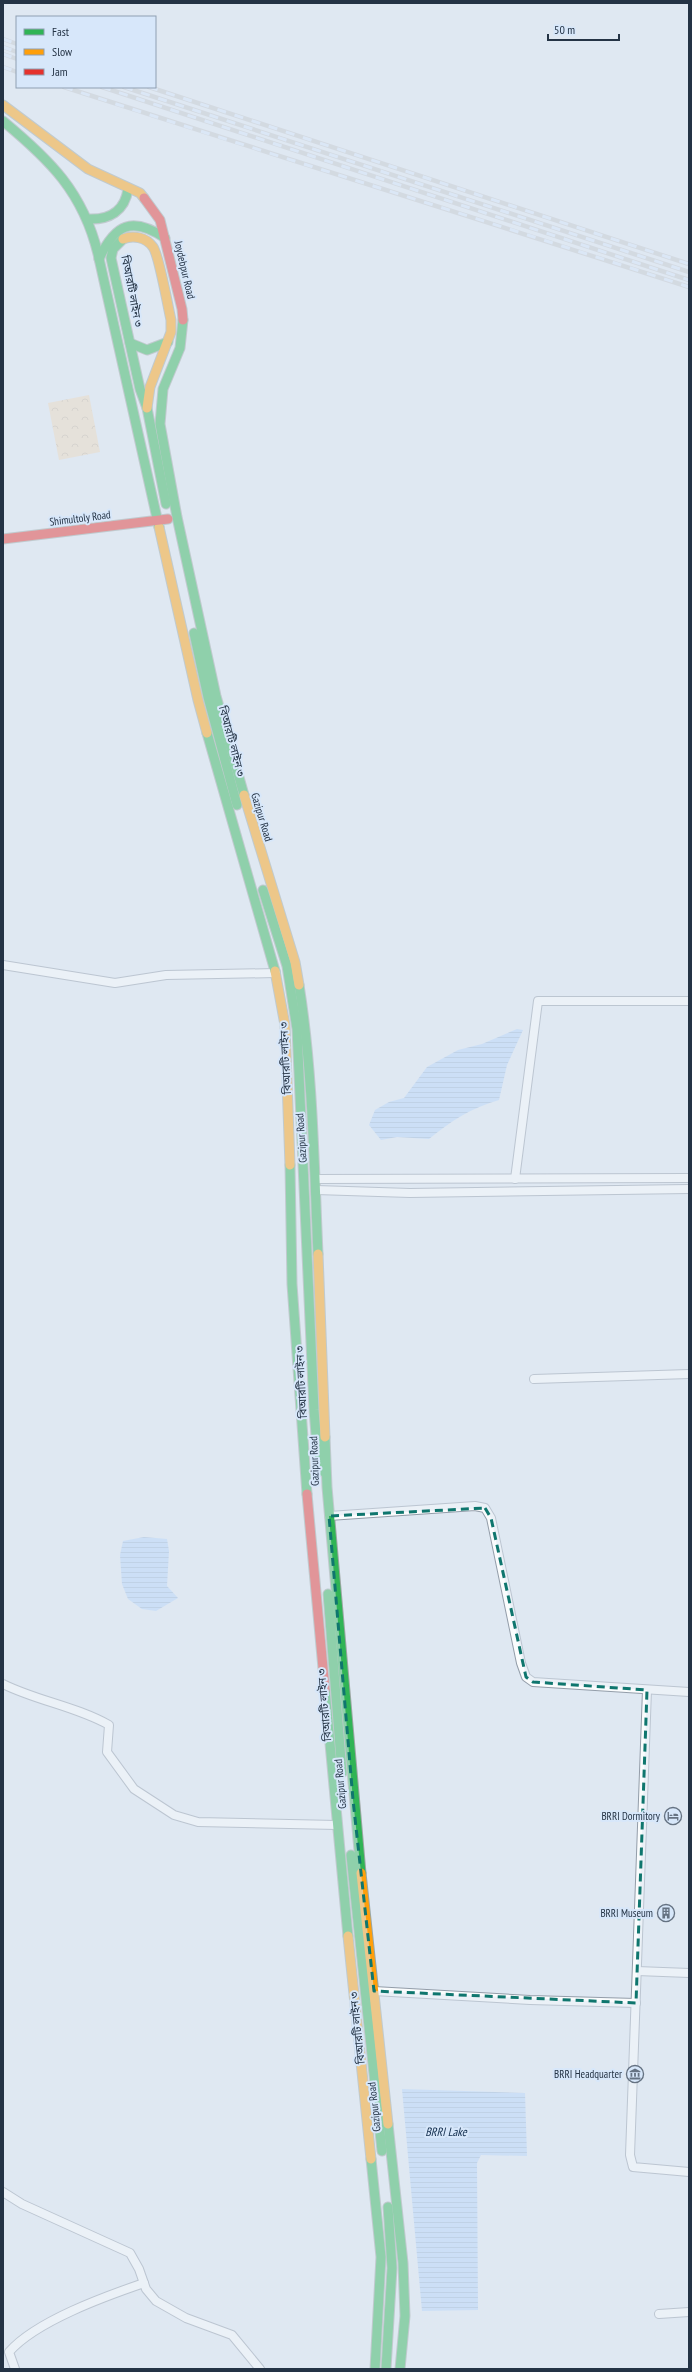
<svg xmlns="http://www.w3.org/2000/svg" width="692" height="2372" font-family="'PT Sans Narrow','Noto Sans Bengali',sans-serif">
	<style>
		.park { fill: url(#park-crowns) }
		.water { fill: url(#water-rules) }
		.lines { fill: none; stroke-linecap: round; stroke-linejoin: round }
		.street-casing { stroke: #939da9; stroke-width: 10 }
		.fast-casing { stroke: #9ca7a3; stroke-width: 11 }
		.slow-casing { stroke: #9ca7a3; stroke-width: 11 }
		.jam-casing { stroke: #9ca7a3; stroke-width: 11 }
		.street { stroke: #fafcfd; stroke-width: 8 }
		.fast { stroke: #30b455; stroke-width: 9 }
		.slow { stroke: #ff9f0a; stroke-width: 9 }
		.jam { stroke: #e5322d; stroke-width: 9 }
		.rail-casing { stroke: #c6c9cd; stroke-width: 4.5 }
		.rail { stroke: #d7e7fa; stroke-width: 3; stroke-dasharray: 9; stroke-linecap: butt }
		.marked { fill: none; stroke: #0f766e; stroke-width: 3; stroke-dasharray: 8 5; stroke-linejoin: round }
		.labels { text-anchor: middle; stroke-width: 4; stroke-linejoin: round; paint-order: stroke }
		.street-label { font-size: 11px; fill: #243345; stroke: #d7e7fa }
		.poi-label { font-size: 11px; fill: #243345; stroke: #d7e7fa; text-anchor: end }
		.water-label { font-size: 12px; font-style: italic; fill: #112d4d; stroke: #d7e7fa }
	</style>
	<defs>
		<pattern id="park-crowns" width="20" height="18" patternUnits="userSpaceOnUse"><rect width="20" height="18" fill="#eed9bd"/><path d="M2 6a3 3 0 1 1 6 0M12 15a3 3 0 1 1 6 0" fill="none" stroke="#ccbba4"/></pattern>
		<pattern id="water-rules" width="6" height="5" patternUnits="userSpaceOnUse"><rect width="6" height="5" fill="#b6d6fb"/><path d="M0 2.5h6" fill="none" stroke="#9cb8d8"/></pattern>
	</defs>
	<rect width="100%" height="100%" fill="#dfe8f2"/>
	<path class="park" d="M 89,395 L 100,452 L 59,460 L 48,403 Z"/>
	<g class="water">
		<path d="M 517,1029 L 523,1030 L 507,1065 L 499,1100 C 471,1108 451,1121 429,1139 L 397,1137 L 381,1140 L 369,1125 L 375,1110 L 389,1102 L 404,1098 L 427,1067 L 458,1050 L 482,1044 Z"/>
		<path d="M 144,1537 L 167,1539 L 169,1551 L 167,1586 L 178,1598 L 156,1611 L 142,1609 L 128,1599 L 122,1584 L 120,1555 L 123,1541 Z"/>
		<path d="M 402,2089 L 525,2093 L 527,2156 L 481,2155 L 477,2163 L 478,2310 L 422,2311 Z"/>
	</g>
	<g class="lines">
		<g class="street-casing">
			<g id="street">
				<path d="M 3,965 L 115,983 L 166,975 L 276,973"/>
				<path d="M 315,1179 L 689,1178"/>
				<path d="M 515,1179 L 538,1001 L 689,1001"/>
				<path d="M 316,1190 L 410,1193 L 689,1189"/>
				<path d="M 534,1379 L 689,1374"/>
				<path d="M 329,1516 L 475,1506 L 485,1508 L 491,1518 L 521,1663 L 526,1677 L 533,1682 L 689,1692"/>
				<path d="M 3,1684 C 37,1701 75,1706 109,1725 L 107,1752 L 134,1789 L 174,1815 L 198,1822 L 337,1825"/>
				<path d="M 647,1690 L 630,2155 L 633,2167 L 689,2172"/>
				<path d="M 637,1971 L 689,1973"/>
				<path d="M 374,1991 L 530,2000 L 636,2003"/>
				<path d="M 3,2192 L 22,2204 L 130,2253 L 139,2269 L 146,2289 L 156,2301 L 186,2318 L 232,2335 L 260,2369"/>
				<path d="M 659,2314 L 689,2312"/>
				<path d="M 15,2369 L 9,2352 C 36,2321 106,2296 144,2283"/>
			</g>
		</g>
		<g class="fast-casing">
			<g id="fast">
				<path d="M 3,121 C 50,160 83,192 98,254 L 159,527"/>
				<path d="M 88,219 C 109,220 125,211 128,189"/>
				<path d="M 123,239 L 113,249 L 111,258 L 140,389 L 147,408 L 166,504"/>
				<path d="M 99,259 C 115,224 132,216 165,238"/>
				<path d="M 183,320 L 180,348 L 163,389 L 160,424 L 177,517 L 216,696 L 244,795"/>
				<path d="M 130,343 L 147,350 L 168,342"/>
				<path d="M 194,633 L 208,697 L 237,805"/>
				<path d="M 207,733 L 275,971"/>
				<path d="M 263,890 L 287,966 L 297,1029 L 314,1410 L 319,1472"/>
				<path d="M 299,985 C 313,1072 314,1165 318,1254"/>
				<path d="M 290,1165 L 292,1284 L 307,1494"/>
				<path d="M 325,1437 L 327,1487 L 361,1873"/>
				<path d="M 328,1594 L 342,1773"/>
				<path d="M 325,1690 L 348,1936"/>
				<path d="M 351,1855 L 382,2151"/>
				<path d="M 388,2124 L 403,2263 L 405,2316 L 400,2369"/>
				<path d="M 371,2159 L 381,2257 L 375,2369"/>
				<path d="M 386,2369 L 392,2268 L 388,2207"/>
			</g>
		</g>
		<g class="slow-casing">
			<g id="slow">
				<path d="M 3,105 L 88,169 L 140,193 L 144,198"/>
				<path d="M 123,239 C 133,235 146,237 153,247 C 159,255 168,307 171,320 L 171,332 L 150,387 L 147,408"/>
				<path d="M 159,527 L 198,700 L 207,733"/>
				<path d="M 244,795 L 295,962 L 299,985"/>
				<path d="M 275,971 L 285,1025 L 290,1165"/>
				<path d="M 318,1254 L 325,1437"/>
				<path d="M 361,1873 L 388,2124"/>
				<path d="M 348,1936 L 371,2159"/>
			</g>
		</g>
		<g class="jam-casing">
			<g id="jam">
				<path d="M 144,198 L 160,220 L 182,309 L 183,320"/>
				<path d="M 3,539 L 168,519"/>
				<path d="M 307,1494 L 325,1690"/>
			</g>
		</g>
		<use href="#street" class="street"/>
		<use href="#fast" class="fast"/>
		<use href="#slow" class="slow"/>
		<use href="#jam" class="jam"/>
		<g class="rail-casing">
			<g id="rail">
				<path d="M 3,39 L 17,44"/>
				<path d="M 3,47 L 17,52"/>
				<path d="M 3,54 L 17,59"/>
				<path d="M 3,67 L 17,72"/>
				<path d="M 64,87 C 272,155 481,219 689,287"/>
				<path d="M 102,87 L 689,280"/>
				<path d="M 124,87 L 689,272"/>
				<path d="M 149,87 L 689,264"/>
			</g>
		</g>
		<use href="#rail" class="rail"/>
	</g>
	<path d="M0 0H692V2372H0ZM 485,1508 L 491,1518 L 526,1677 L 533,1682 L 647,1690 L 636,2003 L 374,1991 L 353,1800 L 329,1516 Z" fill="#dfe8f2" fill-opacity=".55" fill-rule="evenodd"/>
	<path class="marked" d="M 485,1508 L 491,1518 L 526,1677 L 533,1682 L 647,1690 L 636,2003 L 374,1991 L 353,1800 L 329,1516 Z"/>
	<defs>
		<g id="hotel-ring" transform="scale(0.9)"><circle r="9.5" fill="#d7e7fa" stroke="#657282" stroke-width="1.5"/><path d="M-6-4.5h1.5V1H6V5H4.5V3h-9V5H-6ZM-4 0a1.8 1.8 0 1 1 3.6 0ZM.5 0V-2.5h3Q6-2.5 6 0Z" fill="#657282"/></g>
		<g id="building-ring" transform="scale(0.9)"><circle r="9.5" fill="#d7e7fa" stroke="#657282" stroke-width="1.5"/><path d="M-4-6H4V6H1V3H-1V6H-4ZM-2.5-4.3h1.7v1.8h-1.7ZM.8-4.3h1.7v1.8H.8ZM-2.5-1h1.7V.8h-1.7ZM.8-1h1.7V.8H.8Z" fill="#657282"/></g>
		<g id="museum-ring" transform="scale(0.9)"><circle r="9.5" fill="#d7e7fa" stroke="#657282" stroke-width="1.5"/><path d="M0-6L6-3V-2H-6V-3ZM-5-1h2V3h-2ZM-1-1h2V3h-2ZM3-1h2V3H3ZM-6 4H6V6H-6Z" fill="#657282"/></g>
	</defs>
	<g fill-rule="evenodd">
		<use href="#hotel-ring" x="673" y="1816"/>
		<use href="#building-ring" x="666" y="1913"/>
		<use href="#museum-ring" x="635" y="2074"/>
	</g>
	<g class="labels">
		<g class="street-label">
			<text transform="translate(185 270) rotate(77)" y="4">Joydebpur Road</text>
			<text transform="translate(132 291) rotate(79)" y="4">বিআরটি লাইন ৩</text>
			<text transform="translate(80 518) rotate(-7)" y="4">Shimultoly Road</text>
			<text transform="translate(232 741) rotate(75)" y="4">বিআরটি লাইন ৩</text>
			<text transform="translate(262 817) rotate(73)" y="4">Gazipur Road</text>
			<text transform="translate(285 1058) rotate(-93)" y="4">বিআরটি লাইন ৩</text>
			<text transform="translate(301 1138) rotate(-94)" y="4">Gazipur Road</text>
			<text transform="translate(301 1382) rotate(-93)" y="4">বিআরটি লাইন ৩</text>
			<text transform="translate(314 1461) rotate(-92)" y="4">Gazipur Road</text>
			<text transform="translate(324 1705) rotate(-95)" y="4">বিআরটি লাইন ৩</text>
			<text transform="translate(340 1784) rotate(-95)" y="4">Gazipur Road</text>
			<text transform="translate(357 2028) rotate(-96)" y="4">বিআরটি লাইন ৩</text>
			<text transform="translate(374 2107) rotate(-96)" y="4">Gazipur Road</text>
		</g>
		<g class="poi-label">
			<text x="660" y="1820">BRRI Dormitory</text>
			<text x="653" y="1917">BRRI Museum</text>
			<text x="622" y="2078">BRRI Headquarter</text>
		</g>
		<g class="water-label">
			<text x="446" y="2136">BRRI Lake</text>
		</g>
	</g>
	<rect width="692" height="2372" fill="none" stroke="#243345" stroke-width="8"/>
	<rect x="16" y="16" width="140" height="72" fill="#d7e7fa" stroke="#8f9fb2"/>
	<rect x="24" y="29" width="20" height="6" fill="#30b455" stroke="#8f9fb2"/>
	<text x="52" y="36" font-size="12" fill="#243345">Fast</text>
	<rect x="24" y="49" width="20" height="6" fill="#ff9f0a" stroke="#8f9fb2"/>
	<text x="52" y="56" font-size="12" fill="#243345">Slow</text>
	<rect x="24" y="69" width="20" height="6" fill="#e5322d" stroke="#8f9fb2"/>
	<text x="52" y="76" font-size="12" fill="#243345">Jam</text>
	<path d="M548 34v6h71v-6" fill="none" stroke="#243345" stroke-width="2"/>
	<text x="554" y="34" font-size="12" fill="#243345" stroke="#d7e7fa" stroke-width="3" paint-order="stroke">50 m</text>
</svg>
